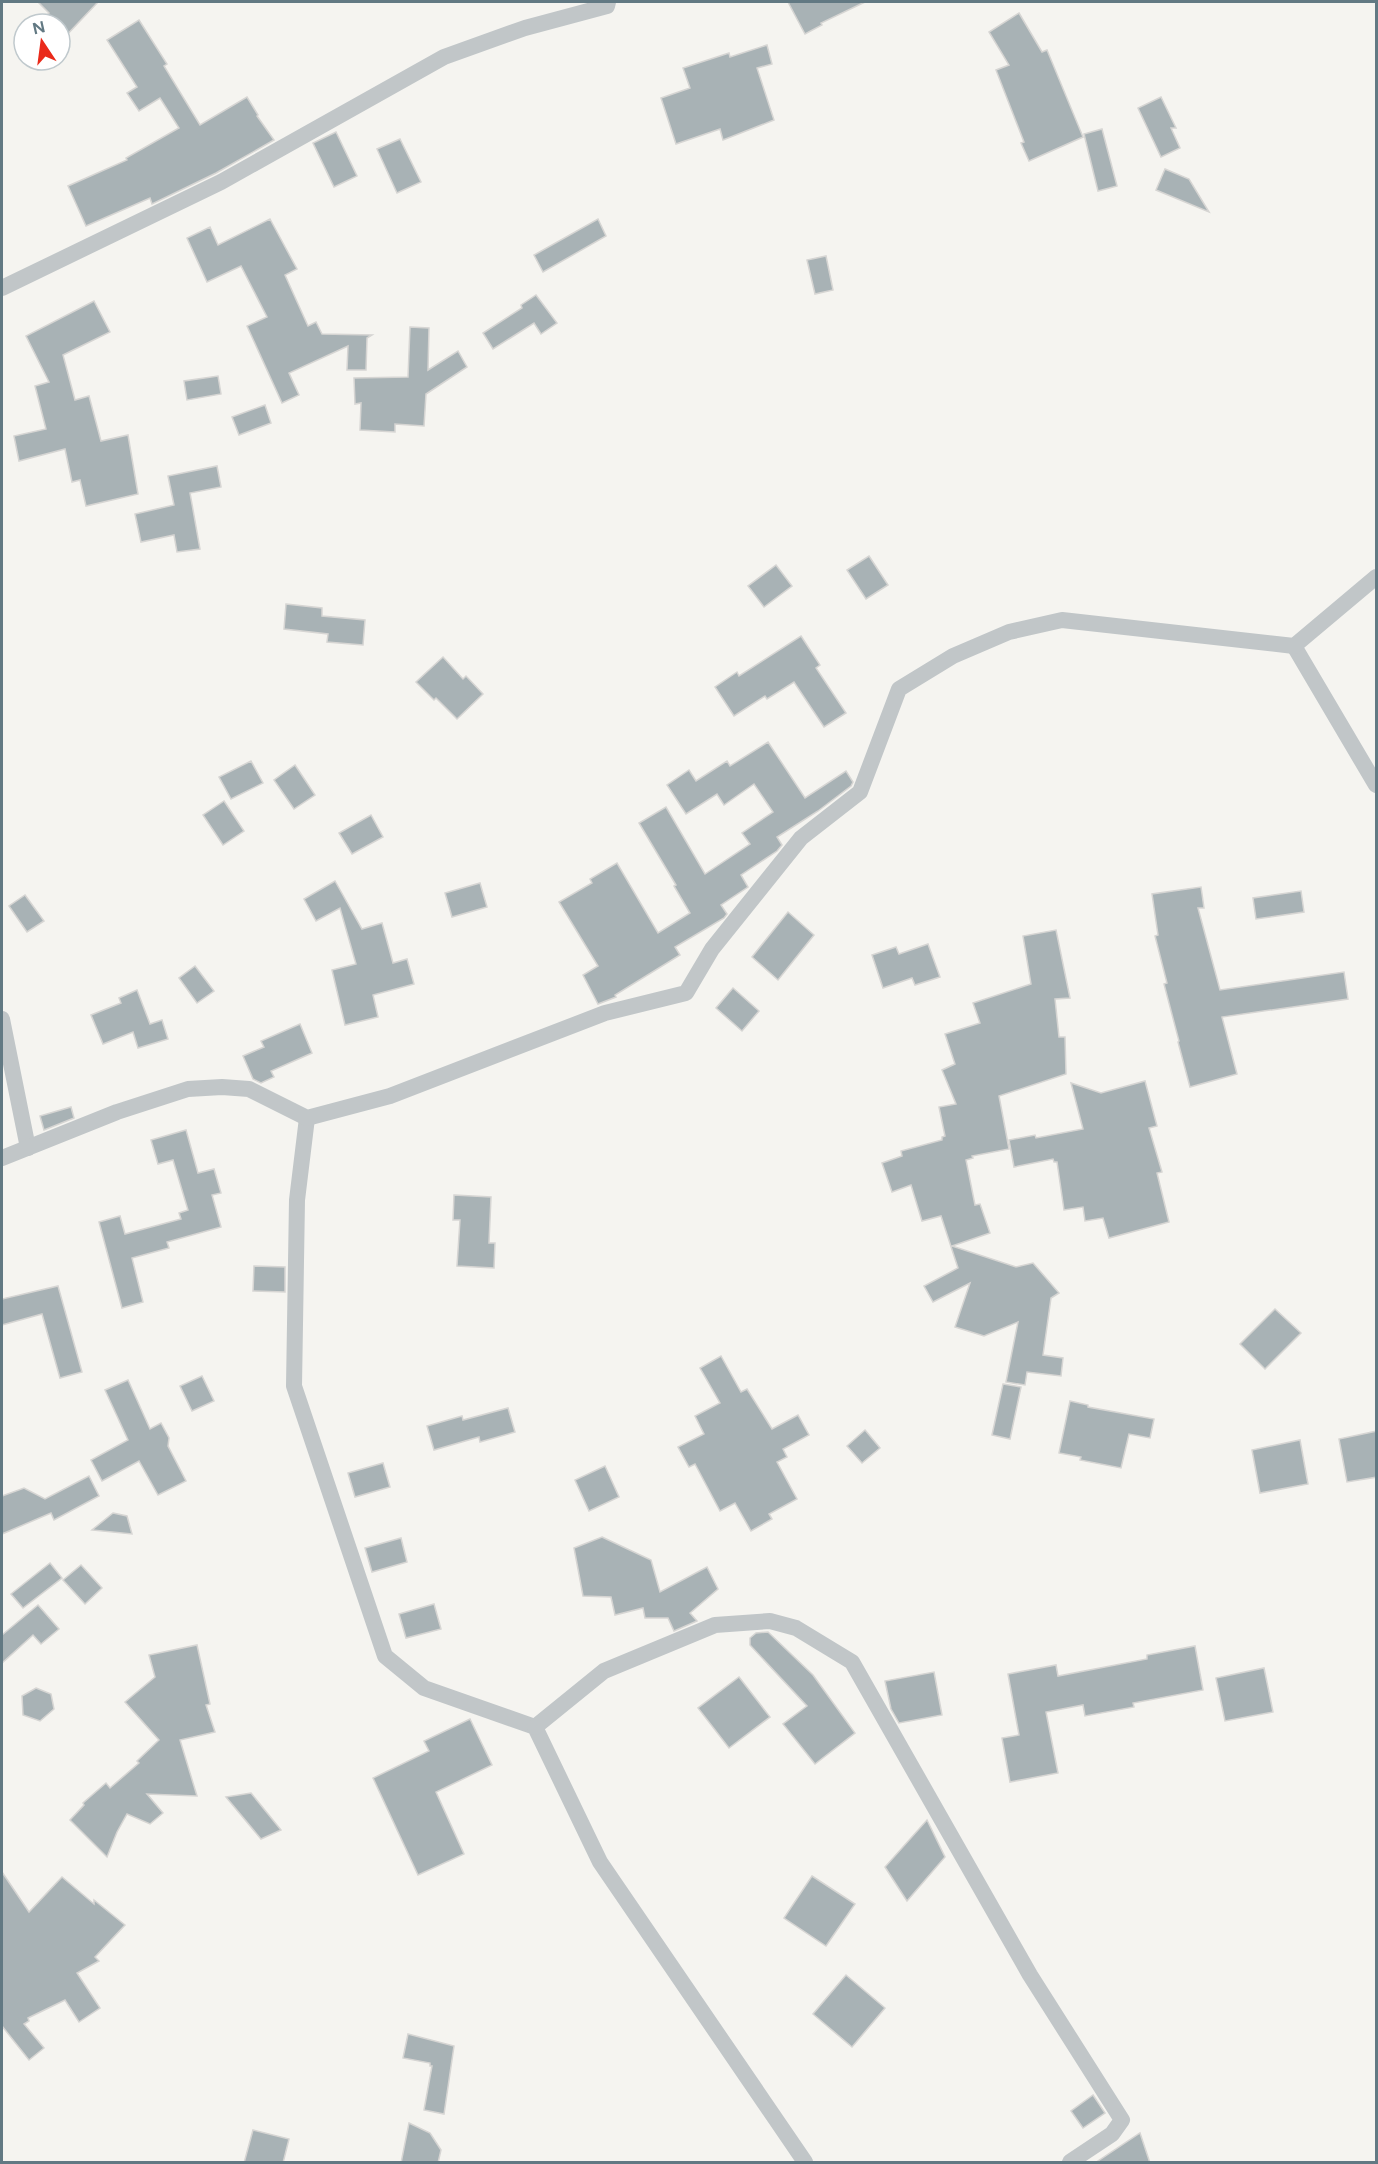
<svg xmlns="http://www.w3.org/2000/svg" width="1378" height="2164" font-family="Figtree,sans-serif">
	<style>
		.building { fill: #a8b2b5; stroke: #d6d5d3; stroke-width: 1.5 }
		.lines { fill: none; stroke-linecap: round; stroke-linejoin: round }
		.street { stroke: #c1c6c8; stroke-width: 16 }
	</style>
	<rect width="100%" height="100%" fill="#f5f4f0"/>
	<g class="building">
		<path d="M 38,2 L 98,2 L 60,42 L 60,24 L 38,24 L 49,13 Z"/>
		<path d="M 788,2 L 865,2 L 821,23 L 822,25 L 805,34 Z"/>
		<path d="M 1019,13 L 1042,52 L 1047,50 L 1083,137 L 1029,161 L 1021,143 L 1024,142 L 996,70 L 1009,65 L 989,32 Z"/>
		<path d="M 139,20 L 167,64 L 164,66 L 200,125 L 247,97 L 258,115 L 257,116 L 274,140 L 216,173 L 152,204 L 150,198 L 86,226 L 68,186 L 127,160 L 126,158 L 179,128 L 160,98 L 139,111 L 127,93 L 137,87 L 107,40 Z"/>
		<path d="M 767,45 L 772,64 L 757,68 L 774,120 L 723,140 L 720,129 L 676,144 L 661,98 L 690,88 L 683,68 L 729,53 L 730,57 Z"/>
		<path d="M 1161,97 L 1176,128 L 1171,128 L 1180,148 L 1161,157 L 1138,108 Z"/>
		<path d="M 1102,129 L 1117,186 L 1098,191 L 1084,134 Z"/>
		<path d="M 336,132 L 357,176 L 334,187 L 313,143 Z"/>
		<path d="M 400,139 L 421,182 L 397,193 L 377,149 Z"/>
		<path d="M 1165,169 L 1189,179 L 1209,212 L 1156,190 Z"/>
		<path d="M 270,219 L 297,269 L 285,275 L 308,326 L 316,322 L 322,334 L 372,335 L 367,338 L 366,370 L 347,370 L 348,346 L 289,373 L 299,395 L 282,403 L 247,326 L 267,317 L 241,266 L 207,282 L 187,238 L 210,227 L 218,245 Z"/>
		<path d="M 598,219 L 606,236 L 543,272 L 534,255 Z"/>
		<path d="M 826,256 L 833,290 L 815,294 L 807,260 Z"/>
		<path d="M 536,295 L 557,323 L 541,334 L 534,323 L 493,349 L 483,333 L 522,308 L 521,305 Z"/>
		<path d="M 94,301 L 110,332 L 63,355 L 75,400 L 89,396 L 101,441 L 128,435 L 138,494 L 86,506 L 80,480 L 72,482 L 65,449 L 19,461 L 14,436 L 46,429 L 35,386 L 49,382 L 26,336 Z"/>
		<path d="M 410,327 L 429,328 L 428,370 L 458,351 L 467,367 L 426,394 L 424,426 L 395,424 L 395,432 L 360,430 L 361,403 L 355,404 L 354,378 L 408,377 Z"/>
		<path d="M 218,376 L 221,394 L 187,400 L 184,381 Z"/>
		<path d="M 265,405 L 271,423 L 239,435 L 232,417 Z"/>
		<path d="M 217,466 L 221,487 L 190,493 L 200,549 L 177,552 L 174,535 L 141,542 L 135,514 L 174,505 L 168,476 Z"/>
		<path d="M 869,556 L 888,585 L 866,599 L 847,570 Z"/>
		<path d="M 776,565 L 792,586 L 764,607 L 748,586 Z"/>
		<path d="M 286,604 L 322,608 L 322,616 L 365,620 L 363,645 L 327,642 L 328,634 L 284,629 Z"/>
		<path d="M 801,636 L 820,665 L 816,668 L 846,713 L 824,727 L 794,682 L 767,699 L 765,696 L 734,716 L 715,687 L 737,672 L 739,676 Z"/>
		<path d="M 443,657 L 463,679 L 466,676 L 483,694 L 457,719 L 436,698 L 434,700 L 416,682 Z"/>
		<path d="M 768,742 L 805,798 L 846,771 L 853,782 L 851,786 L 818,811 L 777,837 L 782,845 L 777,851 L 741,875 L 748,887 L 721,905 L 727,914 L 724,918 L 675,947 L 680,955 L 615,995 L 616,997 L 598,1004 L 583,975 L 598,966 L 559,902 L 592,883 L 590,879 L 617,863 L 658,933 L 690,913 L 674,886 L 676,885 L 639,823 L 666,807 L 705,874 L 750,844 L 742,833 L 773,812 L 754,784 L 724,805 L 717,794 L 686,814 L 667,785 L 689,770 L 696,781 L 727,761 L 730,766 Z"/>
		<path d="M 251,761 L 263,783 L 231,799 L 219,777 Z"/>
		<path d="M 295,765 L 315,795 L 294,809 L 274,780 Z"/>
		<path d="M 224,801 L 244,831 L 223,845 L 203,815 Z"/>
		<path d="M 371,815 L 383,837 L 352,854 L 339,833 Z"/>
		<path d="M 335,881 L 362,929 L 382,923 L 393,963 L 407,959 L 414,984 L 373,995 L 378,1017 L 345,1025 L 332,970 L 356,964 L 340,908 L 316,921 L 304,899 Z"/>
		<path d="M 480,883 L 487,907 L 452,917 L 445,893 Z"/>
		<path d="M 1201,887 L 1204,908 L 1198,908 L 1220,990 L 1344,972 L 1348,999 L 1222,1017 L 1237,1074 L 1190,1087 L 1178,1042 L 1179,1041 L 1164,984 L 1167,983 L 1155,936 L 1158,935 L 1152,894 Z"/>
		<path d="M 1301,891 L 1304,912 L 1256,919 L 1253,898 Z"/>
		<path d="M 25,895 L 44,921 L 27,932 L 9,906 Z"/>
		<path d="M 788,912 L 814,935 L 778,980 L 752,957 Z"/>
		<path d="M 1056,930 L 1070,998 L 1055,999 L 1059,1037 L 1065,1037 L 1066,1074 L 999,1096 L 1009,1149 L 972,1156 L 973,1158 L 966,1160 L 975,1205 L 980,1204 L 990,1233 L 952,1246 L 1016,1267 L 1033,1263 L 1059,1293 L 1051,1298 L 1043,1355 L 1063,1358 L 1061,1376 L 1027,1372 L 1025,1385 L 1006,1382 L 1018,1322 L 984,1336 L 955,1327 L 970,1283 L 933,1302 L 924,1286 L 958,1268 L 941,1216 L 922,1221 L 911,1185 L 892,1192 L 882,1163 L 902,1156 L 901,1151 L 942,1140 L 942,1137 L 945,1136 L 939,1107 L 956,1104 L 942,1070 L 955,1064 L 945,1034 L 980,1023 L 973,1003 L 1031,984 L 1023,936 Z"/>
		<path d="M 928,944 L 940,977 L 915,985 L 912,978 L 883,988 L 872,955 L 896,947 L 899,954 Z"/>
		<path d="M 195,966 L 214,991 L 197,1003 L 179,978 Z"/>
		<path d="M 733,988 L 759,1011 L 742,1031 L 716,1008 Z"/>
		<path d="M 137,990 L 150,1024 L 162,1020 L 168,1039 L 138,1048 L 133,1032 L 103,1044 L 91,1015 L 121,1003 L 119,998 Z"/>
		<path d="M 300,1024 L 312,1053 L 271,1071 L 274,1077 L 261,1083 L 253,1079 L 243,1056 L 264,1047 L 261,1041 Z"/>
		<path d="M 1145,1081 L 1157,1126 L 1149,1128 L 1162,1172 L 1157,1173 L 1169,1222 L 1109,1238 L 1103,1218 L 1085,1221 L 1083,1207 L 1064,1210 L 1057,1162 L 1054,1162 L 1053,1159 L 1014,1167 L 1009,1140 L 1035,1135 L 1036,1138 L 1083,1129 L 1071,1083 L 1101,1093 Z"/>
		<path d="M 71,1107 L 74,1118 L 44,1130 L 40,1116 Z"/>
		<path d="M 186,1130 L 198,1173 L 214,1169 L 221,1193 L 212,1195 L 221,1227 L 167,1242 L 169,1248 L 132,1258 L 143,1302 L 122,1308 L 99,1222 L 120,1216 L 125,1234 L 181,1219 L 179,1213 L 188,1210 L 173,1160 L 158,1164 L 151,1140 Z"/>
		<path d="M 454,1195 L 491,1197 L 489,1243 L 495,1243 L 494,1268 L 457,1266 L 460,1220 L 453,1220 Z"/>
		<path d="M 254,1266 L 285,1267 L 285,1292 L 253,1291 Z"/>
		<path d="M 58,1286 L 82,1372 L 60,1378 L 42,1314 L 2,1325 L 2,1299 Z"/>
		<path d="M 1275,1309 L 1301,1333 L 1265,1369 L 1240,1344 Z"/>
		<path d="M 721,1356 L 741,1392 L 747,1389 L 772,1429 L 798,1415 L 809,1435 L 783,1449 L 787,1457 L 777,1462 L 797,1499 L 769,1514 L 772,1519 L 751,1531 L 735,1503 L 720,1511 L 695,1464 L 689,1467 L 678,1447 L 704,1434 L 695,1416 L 720,1403 L 700,1368 Z"/>
		<path d="M 202,1376 L 214,1401 L 192,1411 L 180,1386 Z"/>
		<path d="M 128,1380 L 150,1429 L 161,1423 L 169,1438 L 168,1446 L 186,1481 L 158,1495 L 139,1461 L 102,1481 L 91,1460 L 128,1440 L 105,1390 Z"/>
		<path d="M 1003,1384 L 1021,1387 L 1010,1439 L 992,1435 Z"/>
		<path d="M 1070,1401 L 1088,1405 L 1088,1407 L 1154,1419 L 1150,1438 L 1129,1434 L 1121,1468 L 1080,1460 L 1081,1457 L 1059,1453 Z"/>
		<path d="M 508,1408 L 515,1432 L 480,1442 L 479,1437 L 434,1450 L 427,1426 L 462,1416 L 463,1420 Z"/>
		<path d="M 865,1430 L 880,1448 L 862,1463 L 847,1446 Z"/>
		<path d="M 1377,1431 L 1377,1477 L 1347,1482 L 1339,1439 Z"/>
		<path d="M 1300,1440 L 1308,1484 L 1260,1493 L 1252,1450 Z"/>
		<path d="M 383,1463 L 390,1487 L 355,1497 L 348,1473 Z"/>
		<path d="M 605,1466 L 619,1497 L 589,1511 L 575,1480 Z"/>
		<path d="M 89,1476 L 99,1496 L 54,1520 L 51,1513 L 2,1534 L 2,1496 L 24,1488 L 45,1499 Z"/>
		<path d="M 113,1513 L 127,1516 L 132,1534 L 92,1530 Z"/>
		<path d="M 602,1537 L 651,1560 L 660,1592 L 707,1567 L 718,1589 L 690,1613 L 697,1621 L 674,1631 L 668,1618 L 645,1618 L 643,1608 L 615,1615 L 611,1597 L 583,1596 L 578,1569 L 574,1548 Z"/>
		<path d="M 401,1538 L 407,1562 L 372,1572 L 365,1548 Z"/>
		<path d="M 50,1563 L 62,1578 L 23,1608 L 11,1594 Z"/>
		<path d="M 81,1565 L 102,1588 L 85,1604 L 63,1580 Z"/>
		<path d="M 434,1604 L 441,1629 L 406,1638 L 399,1614 Z"/>
		<path d="M 38,1605 L 59,1629 L 41,1644 L 33,1635 L 2,1663 L 2,1635 Z"/>
		<path d="M 768,1632 L 813,1675 L 855,1733 L 815,1764 L 783,1724 L 807,1706 L 750,1645 L 750,1638 L 756,1633 Z"/>
		<path d="M 197,1645 L 210,1704 L 206,1705 L 215,1732 L 180,1740 L 197,1796 L 147,1794 L 163,1813 L 150,1824 L 127,1814 L 117,1832 L 107,1857 L 70,1820 L 84,1805 L 83,1803 L 106,1783 L 110,1788 L 139,1763 L 137,1761 L 159,1740 L 125,1702 L 155,1677 L 149,1655 Z"/>
		<path d="M 1195,1646 L 1203,1690 L 1133,1703 L 1134,1707 L 1085,1716 L 1083,1705 L 1046,1712 L 1058,1773 L 1010,1782 L 1002,1738 L 1019,1735 L 1008,1674 L 1056,1665 L 1058,1676 L 1147,1659 L 1147,1655 Z"/>
		<path d="M 1264,1668 L 1273,1712 L 1225,1721 L 1216,1678 Z"/>
		<path d="M 934,1672 L 942,1715 L 899,1723 L 891,1709 L 885,1681 Z"/>
		<path d="M 739,1677 L 770,1717 L 729,1748 L 698,1708 Z"/>
		<path d="M 36,1688 L 51,1694 L 54,1709 L 40,1721 L 23,1715 L 22,1696 Z"/>
		<path d="M 470,1719 L 492,1765 L 436,1792 L 464,1854 L 418,1875 L 373,1778 L 429,1751 L 424,1741 Z"/>
		<path d="M 251,1793 L 281,1830 L 261,1839 L 226,1797 Z"/>
		<path d="M 927,1820 L 945,1857 L 907,1901 L 885,1867 Z"/>
		<path d="M 2,1872 L 29,1912 L 62,1877 L 94,1904 L 94,1900 L 125,1925 L 95,1957 L 99,1961 L 77,1973 L 100,2008 L 79,2022 L 65,2000 L 28,2018 L 29,2021 L 24,2024 L 44,2048 L 29,2060 L 2,2026 Z"/>
		<path d="M 812,1876 L 855,1904 L 826,1946 L 784,1918 Z"/>
		<path d="M 846,1975 L 885,2008 L 852,2047 L 813,2014 Z"/>
		<path d="M 408,2034 L 454,2046 L 444,2114 L 424,2110 L 432,2066 L 430,2066 L 430,2063 L 403,2058 Z"/>
		<path d="M 1093,2095 L 1105,2113 L 1083,2128 L 1071,2111 Z"/>
		<path d="M 409,2123 L 430,2133 L 441,2150 L 438,2163 L 401,2163 Z"/>
		<path d="M 253,2130 L 289,2139 L 283,2163 L 244,2163 Z"/>
		<path d="M 1140,2133 L 1150,2163 L 1095,2163 Z"/>
	</g>
	<g class="lines">
		<g class="street">
			<path d="M 2,288 L 221,182 L 444,57 L 525,28 L 607,6 L 608,2"/>
			<path d="M 1294,646 L 1376,785"/>
			<path d="M 2,1019 L 28,1148"/>
			<path d="M 307,1118 L 297,1200 L 294,1386 L 385,1656 L 424,1688 L 535,1727 L 600,1862 L 805,2162"/>
			<path d="M 2,1158 L 117,1112 L 188,1089 L 222,1087 L 249,1089 L 307,1118 L 390,1096 L 605,1013 L 686,993 L 712,949 L 801,838 L 860,792 L 899,689 L 953,656 L 1009,632 L 1062,620 L 1294,646 L 1376,577"/>
			<path d="M 535,1727 L 604,1671 L 715,1625 L 770,1621 L 796,1628 L 852,1662 L 1030,1975 L 1122,2120 L 1112,2134 L 1070,2162"/>
		</g>
	</g>
	<rect width="1378" height="2164" fill="none" stroke="#627983" stroke-width="6"/>
	<g transform="translate(42 42) rotate(347)"><circle r="28" fill="#ffffff" stroke="#c0c9cd" stroke-width="1.5"/>
	<path d="M0-4.5L10 22L0 15L-10 22Z" fill="#ea2a1a"/>
	<text y="-9" font-size="16" font-weight="bold" text-anchor="middle" fill="#627983">N</text>
	</g>
</svg>
